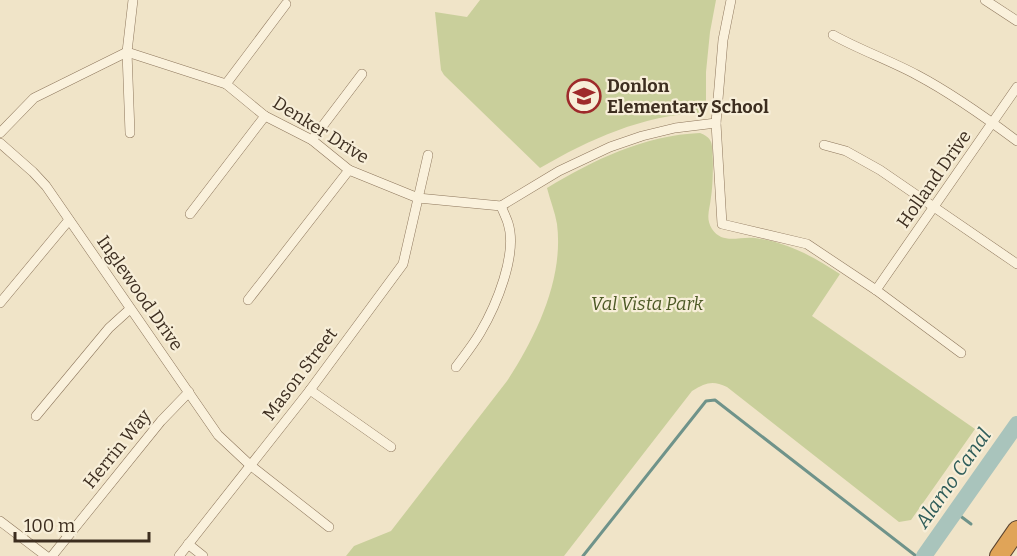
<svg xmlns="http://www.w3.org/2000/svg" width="1017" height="556" font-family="Bitter,serif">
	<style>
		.green { fill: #c9cf9b }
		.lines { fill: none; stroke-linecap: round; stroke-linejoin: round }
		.stream { stroke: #6f938a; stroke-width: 3 }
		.river { stroke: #a9c4bc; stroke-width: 16 }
		.minor-casing { stroke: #8d765c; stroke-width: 10 }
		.motorway-casing { stroke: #5b4430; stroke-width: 20 }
		.minor { stroke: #faf1dc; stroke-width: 9 }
		.motorway { stroke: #e0a458; stroke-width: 18 }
		.labels { text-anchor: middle; stroke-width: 4.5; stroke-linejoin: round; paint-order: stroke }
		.poi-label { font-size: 18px; font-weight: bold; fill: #3d2e20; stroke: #f7eed8; text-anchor: start }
		.street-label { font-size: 18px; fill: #3d2e20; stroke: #f7eed8 }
		.park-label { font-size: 18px; font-style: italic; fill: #4d5a26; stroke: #f7eed8 }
		.water-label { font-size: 20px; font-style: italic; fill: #2f5d5a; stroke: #f7eed8 }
	</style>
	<rect width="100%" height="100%" fill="#f0e4c8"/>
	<g class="green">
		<path d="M 480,0 L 716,0 L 710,32 L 706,72 L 706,108 L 701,113 C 643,115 590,139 540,168 L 444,75 L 441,70 L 435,12 L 467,17 Z"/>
		<path d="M 700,133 C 705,135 709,137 711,142 C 714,150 713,187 711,197 C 710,209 705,218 712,229 C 723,245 739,236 755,238 C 787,242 814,257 840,274 L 812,316 L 975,429 L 911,520 L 899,522 L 727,387 C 712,380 706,383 692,391 L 564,556 L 346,556 L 354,546 L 391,531 L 507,381 C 536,337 564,279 557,224 C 555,212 550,200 547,188 C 593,160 645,135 700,133 Z"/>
	</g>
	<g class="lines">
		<g class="stream">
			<path d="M 955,512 L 971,524"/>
			<path d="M 583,556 L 706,401 L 715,400 L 916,556"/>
		</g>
		<path class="river" d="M 924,556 L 1017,424"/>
		<g class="minor-casing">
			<g id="minor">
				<path d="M 731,0 L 723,40 L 716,123 L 722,224 L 807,244 L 876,290 L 961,353"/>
				<path d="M 985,0 L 1017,21"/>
				<path d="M 833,35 C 860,50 889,60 917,75 C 951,93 985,117 1017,141"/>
				<path d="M 226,84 L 286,4"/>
				<path d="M 0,133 L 34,98 L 127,52 L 226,84 L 265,116 L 312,140 L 349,170 L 418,198 L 501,206 L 559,171 L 610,147 L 642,136 L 675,128 L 716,123"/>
				<path d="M 130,133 L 127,52 L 133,0"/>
				<path d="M 312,140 L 362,74"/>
				<path d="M 0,143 L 33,172 L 46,186 L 218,435 L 250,465 L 329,527"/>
				<path d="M 824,145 L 846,151 L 880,170 L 1017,264"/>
				<path d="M 190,214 L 265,116"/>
				<path d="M 876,290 L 1017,87"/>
				<path d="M 248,300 L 349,170"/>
				<path d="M 0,303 L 69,220"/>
				<path d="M 456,367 C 464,356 473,345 480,333 C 496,306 518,254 508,223 C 506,217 503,211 501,206"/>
				<path d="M 310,390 L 391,447"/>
				<path d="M 36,416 L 109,328 L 130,309"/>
				<path d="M 0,521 L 46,556"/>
				<path d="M 188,544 L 203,556"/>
				<path d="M 52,556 L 161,421 L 189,392"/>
				<path d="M 179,556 L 310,390 L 403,264 L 428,155"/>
			</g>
		</g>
		<g class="motorway-casing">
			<path id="motorway" d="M 999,556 L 1017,530"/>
		</g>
		<use href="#minor" class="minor"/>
		<use href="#motorway" class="motorway"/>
	</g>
	<defs>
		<g id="school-ring" transform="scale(1.725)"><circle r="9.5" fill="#f7eed8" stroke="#9e2a2b" stroke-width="1.5"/><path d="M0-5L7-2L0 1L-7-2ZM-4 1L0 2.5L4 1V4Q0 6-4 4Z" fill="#9e2a2b"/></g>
	</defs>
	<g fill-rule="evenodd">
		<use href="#school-ring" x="584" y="96"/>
	</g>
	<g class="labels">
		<g class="poi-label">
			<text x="607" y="92">Donlon<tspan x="607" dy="21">Elementary School</tspan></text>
		</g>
		<g class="street-label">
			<text transform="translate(321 130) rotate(32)" y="6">Denker Drive</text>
			<text transform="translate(934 179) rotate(-55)" y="6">Holland Drive</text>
			<text transform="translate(140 293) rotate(55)" y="6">Inglewood Drive</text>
			<text transform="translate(300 374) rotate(-53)" y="6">Mason Street</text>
			<text transform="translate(117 449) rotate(-51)" y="6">Herrin Way</text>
		</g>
		<g class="park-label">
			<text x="647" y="310">Val Vista Park</text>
		</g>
		<g class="water-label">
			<text transform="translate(953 478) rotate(-55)" y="7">Alamo Canal</text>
		</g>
	</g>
	<path d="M15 532v9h134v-9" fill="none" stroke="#3d2e20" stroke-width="3"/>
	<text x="24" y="532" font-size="18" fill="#3d2e20" stroke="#f7eed8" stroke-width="4.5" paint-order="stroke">100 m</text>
</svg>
